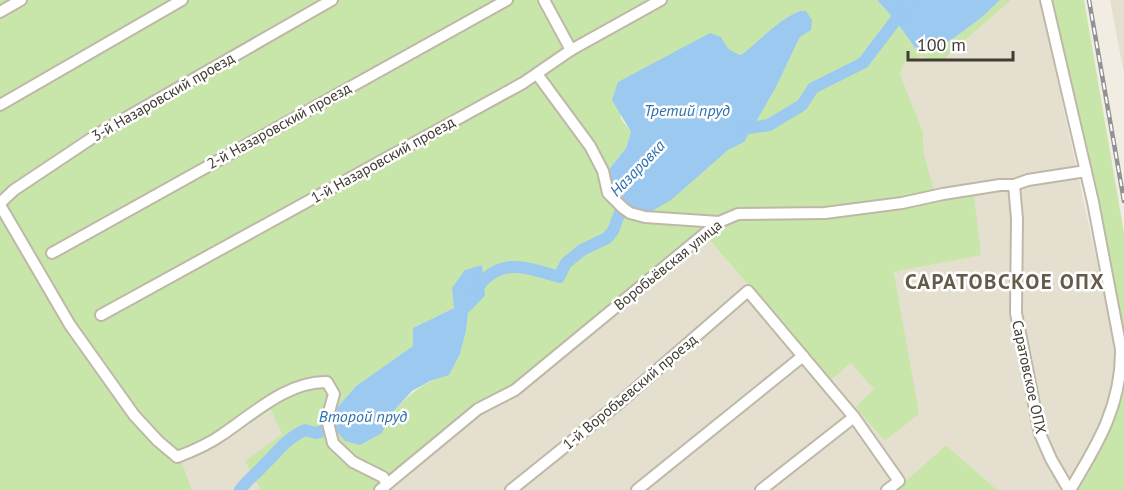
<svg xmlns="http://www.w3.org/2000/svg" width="1124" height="490" font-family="'PT Sans',sans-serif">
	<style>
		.residential { fill: #e5dfd0 }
		.green { fill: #c8e6a9; fill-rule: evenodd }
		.water { fill: #9cc9f0 }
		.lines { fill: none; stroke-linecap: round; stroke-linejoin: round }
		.river { stroke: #9cc9f0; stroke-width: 12 }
		.minor-casing { stroke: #bfb8a8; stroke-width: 14 }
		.minor { stroke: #fff; stroke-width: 10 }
		.rail-casing { stroke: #929292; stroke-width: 4.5 }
		.rail { stroke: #fff; stroke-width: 2; stroke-dasharray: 7; stroke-linecap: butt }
		.labels { text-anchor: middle; stroke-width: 5; stroke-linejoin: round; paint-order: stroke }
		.street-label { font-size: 15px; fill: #423d32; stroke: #fff }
		.water-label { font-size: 16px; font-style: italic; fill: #2c71ae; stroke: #fff }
		.district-label { font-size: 21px; font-weight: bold; letter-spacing: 1.5px; fill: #655b4a; stroke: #fff }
	</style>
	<rect width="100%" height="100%" fill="#f1ede2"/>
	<g class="residential">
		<path d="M 1011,0 L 1040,0 L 1112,331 L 1116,367 L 1107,408 L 1096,433 L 1063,490 L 997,490 L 946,445 L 896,490 L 387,490 L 707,237 L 829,381 L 850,362 L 874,389 L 855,407 L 886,441 L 918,413 L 894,272 L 981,254 L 937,200 L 924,154 L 923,132 L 900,74 L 905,62 L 923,56 L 981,25 Z"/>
		<path d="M 1110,0 L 1124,0 L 1124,74 Z"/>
		<path d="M 272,410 L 282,434 L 246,461 L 261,490 L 192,490 L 182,462 L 224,441 Z"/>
	</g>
	<g class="green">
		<path d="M 0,0 L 877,0 L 895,20 L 916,49 L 939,49 L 981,18 L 1000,0 L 1011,0 L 940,62 L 923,56 L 905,62 L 900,74 L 923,132 L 924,154 L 937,200 L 974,195 L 981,255 L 894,272 L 919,414 L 885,441 L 855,407 L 874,389 L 850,363 L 830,381 L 707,237 L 374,490 L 261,490 L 245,461 L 282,434 L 271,410 L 224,441 L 182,462 L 192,490 L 0,490 ZM 800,11 L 800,37 L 775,89 L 744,141 L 728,150 L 706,168 L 610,168 L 626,148 L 631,132 L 621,119 L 618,82 L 640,71 L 726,46 L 733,53 L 741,55 C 760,41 777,20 800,11 ZM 485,296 L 468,312 L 466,331 L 460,354 L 449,374 C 420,384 411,393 390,415 L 335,410 L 356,386 L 413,346 L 413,328 L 454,308 Z"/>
		<path d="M 1050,0 L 1084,0 L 1124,233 L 1124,337 L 1097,202 Z"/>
		<path d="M 1124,391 L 1124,490 L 1078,490 L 1107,438 Z"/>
		<path d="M 946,445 L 997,490 L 896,490 Z"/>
	</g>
	<g class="water">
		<path d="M 877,0 L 1000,0 L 981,18 L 939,49 L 916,49 L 895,20 Z"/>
		<path d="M 800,11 L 806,11 L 812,20 L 811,30 L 800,37 L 775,89 L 744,142 L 728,150 L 671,200 L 652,211 L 636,211 L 623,201 L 611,184 L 610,168 L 626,148 L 631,132 L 612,100 L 618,82 L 710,33 L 721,37 C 726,47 730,52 741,55 C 760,41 777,20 800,11 Z"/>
		<path d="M 482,265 L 485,296 L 468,313 L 466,331 L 460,354 L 449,375 L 430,381 L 412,391 L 390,415 L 382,433 L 360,445 L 345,441 L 334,428 L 335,410 L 356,386 L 413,346 L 413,328 L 454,308 L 452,288 L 465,270 Z"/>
	</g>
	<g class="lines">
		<g class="river">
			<path d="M 736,130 L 769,125 L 802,105 L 813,88 L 863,63 L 911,0"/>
			<path d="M 476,290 C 498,256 526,267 559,277 L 566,263 L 582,250 L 607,238 L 613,231 L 625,199"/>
			<path d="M 240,490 C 247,480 256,474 264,465 C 278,451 287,438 305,430 L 316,433 L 338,426"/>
		</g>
		<g class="minor-casing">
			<g id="minor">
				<path d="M 544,0 L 571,50"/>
				<path d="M 1046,0 L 1093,202 L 1121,349 C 1122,404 1098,444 1070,490"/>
				<path d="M 0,12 L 21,0"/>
				<path d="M 537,74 L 590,146 L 603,171 L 608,193 L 623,208 L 630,213 L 645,217 L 719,222"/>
				<path d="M 0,105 L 182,0"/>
				<path d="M 1014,185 L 1017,219 L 1016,313 L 1040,434 L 1051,459 L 1069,490"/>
				<path d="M 0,203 L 14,190 L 101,132 L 332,0"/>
				<path d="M 0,205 L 70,325 L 134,415 L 158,441 L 177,457 C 193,451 209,444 223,434 C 254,413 288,381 327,382 L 334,394 L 327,419 L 333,443 L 353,462 L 383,477 L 387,484"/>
				<path d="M 52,253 L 507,0"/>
				<path d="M 101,315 L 523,83 L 571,50 L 661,0"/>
				<path d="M 380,490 L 478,409 L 515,390 L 719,222 L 738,214 L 825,213 L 902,203 L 943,194 L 1000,185 L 1014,185 L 1028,180 L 1086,171"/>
				<path d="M 511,490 L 618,404 L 748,291 L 854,417 L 899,481 L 887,490"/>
				<path d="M 637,490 L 803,356"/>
				<path d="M 761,490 L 854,417"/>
			</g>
		</g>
		<use href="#minor" class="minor"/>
		<g class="rail-casing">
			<path id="rail" d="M 1089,0 L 1124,201"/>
		</g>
		<use href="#rail" class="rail"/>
	</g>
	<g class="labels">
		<g class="street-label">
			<text transform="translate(163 97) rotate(-30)" y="5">3-й Назаровский проезд</text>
			<text transform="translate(279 126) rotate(-29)" y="5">2-й Назаровский проезд</text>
			<text transform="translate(383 160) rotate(-29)" y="5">1-й Назаровский проезд</text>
			<text transform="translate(668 265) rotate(-39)" y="5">Воробьёвская улица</text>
			<text transform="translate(1029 377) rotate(78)" y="5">Саратовское ОПХ</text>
			<text transform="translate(630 392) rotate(-40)" y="5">1-й Воробъевский проезд</text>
		</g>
		<g class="water-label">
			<text x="687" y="116">Третий пруд</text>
			<text transform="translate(637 168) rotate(-46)" y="6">Назаровка</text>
			<text x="363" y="422">Второй пруд</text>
		</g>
		<g class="district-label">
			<text x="1005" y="289">САРАТОВСКОЕ ОПХ</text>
		</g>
	</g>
	<path d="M908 51v9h105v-9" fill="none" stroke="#423d32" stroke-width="3"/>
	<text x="917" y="51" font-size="18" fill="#423d32" stroke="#ffffff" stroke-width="4.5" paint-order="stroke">100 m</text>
</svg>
